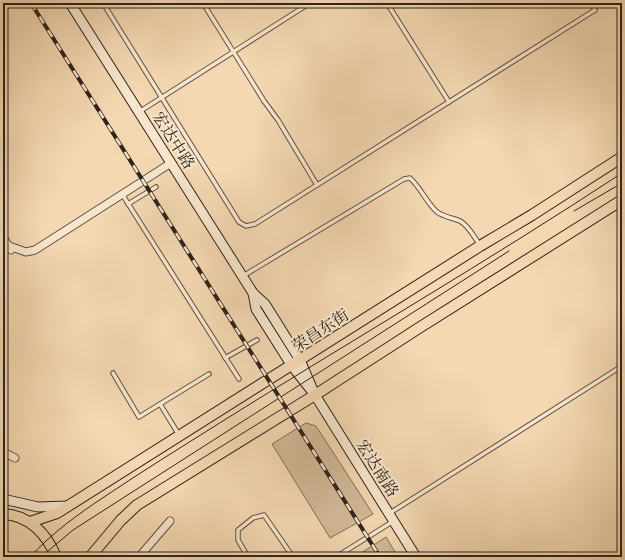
<svg xmlns="http://www.w3.org/2000/svg" width="625" height="560" font-family="Vollkorn,'Noto Serif SC',serif">
	<style>
		.green { fill: #d2b998; stroke: #806e5a }
		.lines { fill: none; stroke-linecap: round; stroke-linejoin: round }
		.lane-casing { stroke: #605041; stroke-width: 5.5 }
		.street-casing { stroke: #605041; stroke-width: 9 }
		.secondary-casing { stroke: #2f221b; stroke-width: 11 }
		.primary-casing { stroke: #2f221b; stroke-width: 12 }
		.lane { stroke: #f7e6cd; stroke-width: 3.5 }
		.street { stroke: #f7e6cd; stroke-width: 7 }
		.secondary { stroke: #f7e6cd; stroke-width: 9 }
		.primary { stroke: #f3d8b2; stroke-width: 10 }
		.tram { stroke: #2f221b; stroke-width: 1 }
		.rail-casing { stroke: #2f221b; stroke-width: 4 }
		.rail { stroke: #f7e6cd; stroke-width: 2.5; stroke-dasharray: 8; stroke-linecap: butt }
		.labels { text-anchor: middle; stroke-width: 4; stroke-linejoin: round; paint-order: stroke }
		.street-label { font-size: 16px; fill: #2f221b; stroke: #f7e6cd }
	</style>
	<rect width="100%" height="100%" fill="#f3d8b2"/>
	<filter id="stains"><feTurbulence type="fractalNoise" baseFrequency=".005" numOctaves="4"/><feColorMatrix values="0 0 0 0 .2 0 0 0 0 .09 0 0 0 0 .02 0 0 0 .5 -.17"/></filter>
	<radialGradient id="worn" r=".72"><stop offset=".6" stop-color="#630" stop-opacity="0"/><stop offset="1" stop-color="#630" stop-opacity=".3"/></radialGradient>
	<g class="green">
		<path d="M 306,423 L 316,426 L 373,514 L 330,538 L 272,444 Z"/>
		<path d="M 386,537 L 398,557 L 355,557 Z"/>
	</g>
	<g class="lines">
		<g class="lane-casing">
			<g id="lane">
				<path d="M 103,3 L 239,222 L 246,226 L 255,224 L 595,10 L 591,3"/>
				<path d="M 203,3 L 264,101 L 278,120 L 317,185"/>
				<path d="M 387,3 L 449,102"/>
				<path d="M 139,112 L 310,3"/>
				<path d="M 122,194 L 239,379"/>
				<path d="M 128,204 L 156,187"/>
				<path d="M 243,276 L 404,179 L 410,178 C 421,188 426,202 437,212 C 444,217 453,218 460,221 C 469,226 474,237 480,245"/>
				<path d="M 225,358 L 257,340"/>
				<path d="M 113,373 L 139,417 L 160,404 L 179,435"/>
				<path d="M 160,404 L 209,374"/>
				<path d="M 390,513 L 622,366"/>
				<path d="M 248,557 L 238,540 L 238,530 L 253,518 L 264,515 L 293,557"/>
				<path d="M 336,557 L 392,522"/>
			</g>
		</g>
		<g class="street-casing">
			<g id="street">
				<path d="M 3,237 L 11,250"/>
				<path d="M 3,250 L 9,246 L 26,252 L 35,250 L 171,163"/>
				<path d="M 3,452 L 15,458"/>
				<path d="M 139,557 L 170,521"/>
			</g>
		</g>
		<g class="secondary-casing">
			<g id="secondary">
				<path d="M 70,3 L 253,293 L 265,304 L 300,360 L 315,395"/>
				<path d="M 253,293 L 256,309 L 292,366 L 315,395 L 416,557"/>
				<path d="M 3,499 L 38,507 L 67,506"/>
			</g>
		</g>
		<g class="primary-casing">
			<g id="primary">
				<path d="M 3,514 C 29,515 47,534 56,557"/>
				<path d="M 30,522 L 57,513 L 480,246 L 532,215 L 622,157"/>
				<path d="M 90,557 L 121,520 L 137,505 L 315,395 L 422,326 L 622,200"/>
			</g>
		</g>
		<use href="#lane" class="lane"/>
		<use href="#street" class="street"/>
		<use href="#secondary" class="secondary"/>
		<use href="#primary" class="primary"/>
		<g class="tram">
			<path d="M 574,211 L 622,183"/>
			<path d="M 30,557 C 52,533 77,515 104,497 C 141,472 180,448 218,424 C 352,340 490,260 622,173"/>
			<path d="M 41,557 L 73,530 L 137,489 L 509,251"/>
		</g>
		<g class="rail-casing">
			<path id="rail" d="M 31,3 L 380,557"/>
		</g>
		<use href="#rail" class="rail"/>
	</g>
	<g class="labels">
		<g class="street-label">
			<text transform="translate(174 140) rotate(58)" y="6">宏达中路</text>
			<text transform="translate(320 330) rotate(-33)" y="6">荣昌东街</text>
			<text transform="translate(378 468) rotate(58)" y="6">宏达南路</text>
		</g>
	</g>
	<rect width="625" height="560" fill="none" stroke="#f3d8b2" stroke-width="16"/>
	<rect x="4" y="4" width="617" height="552" fill="none" stroke="#2f221b" stroke-width="2"/>
	<rect x="8" y="8" width="609" height="544" fill="none" stroke="#2f221b"/>
	<rect width="100%" height="100%" filter="url(#stains)"/>
	<rect width="100%" height="100%" fill="url(#worn)"/>
</svg>
